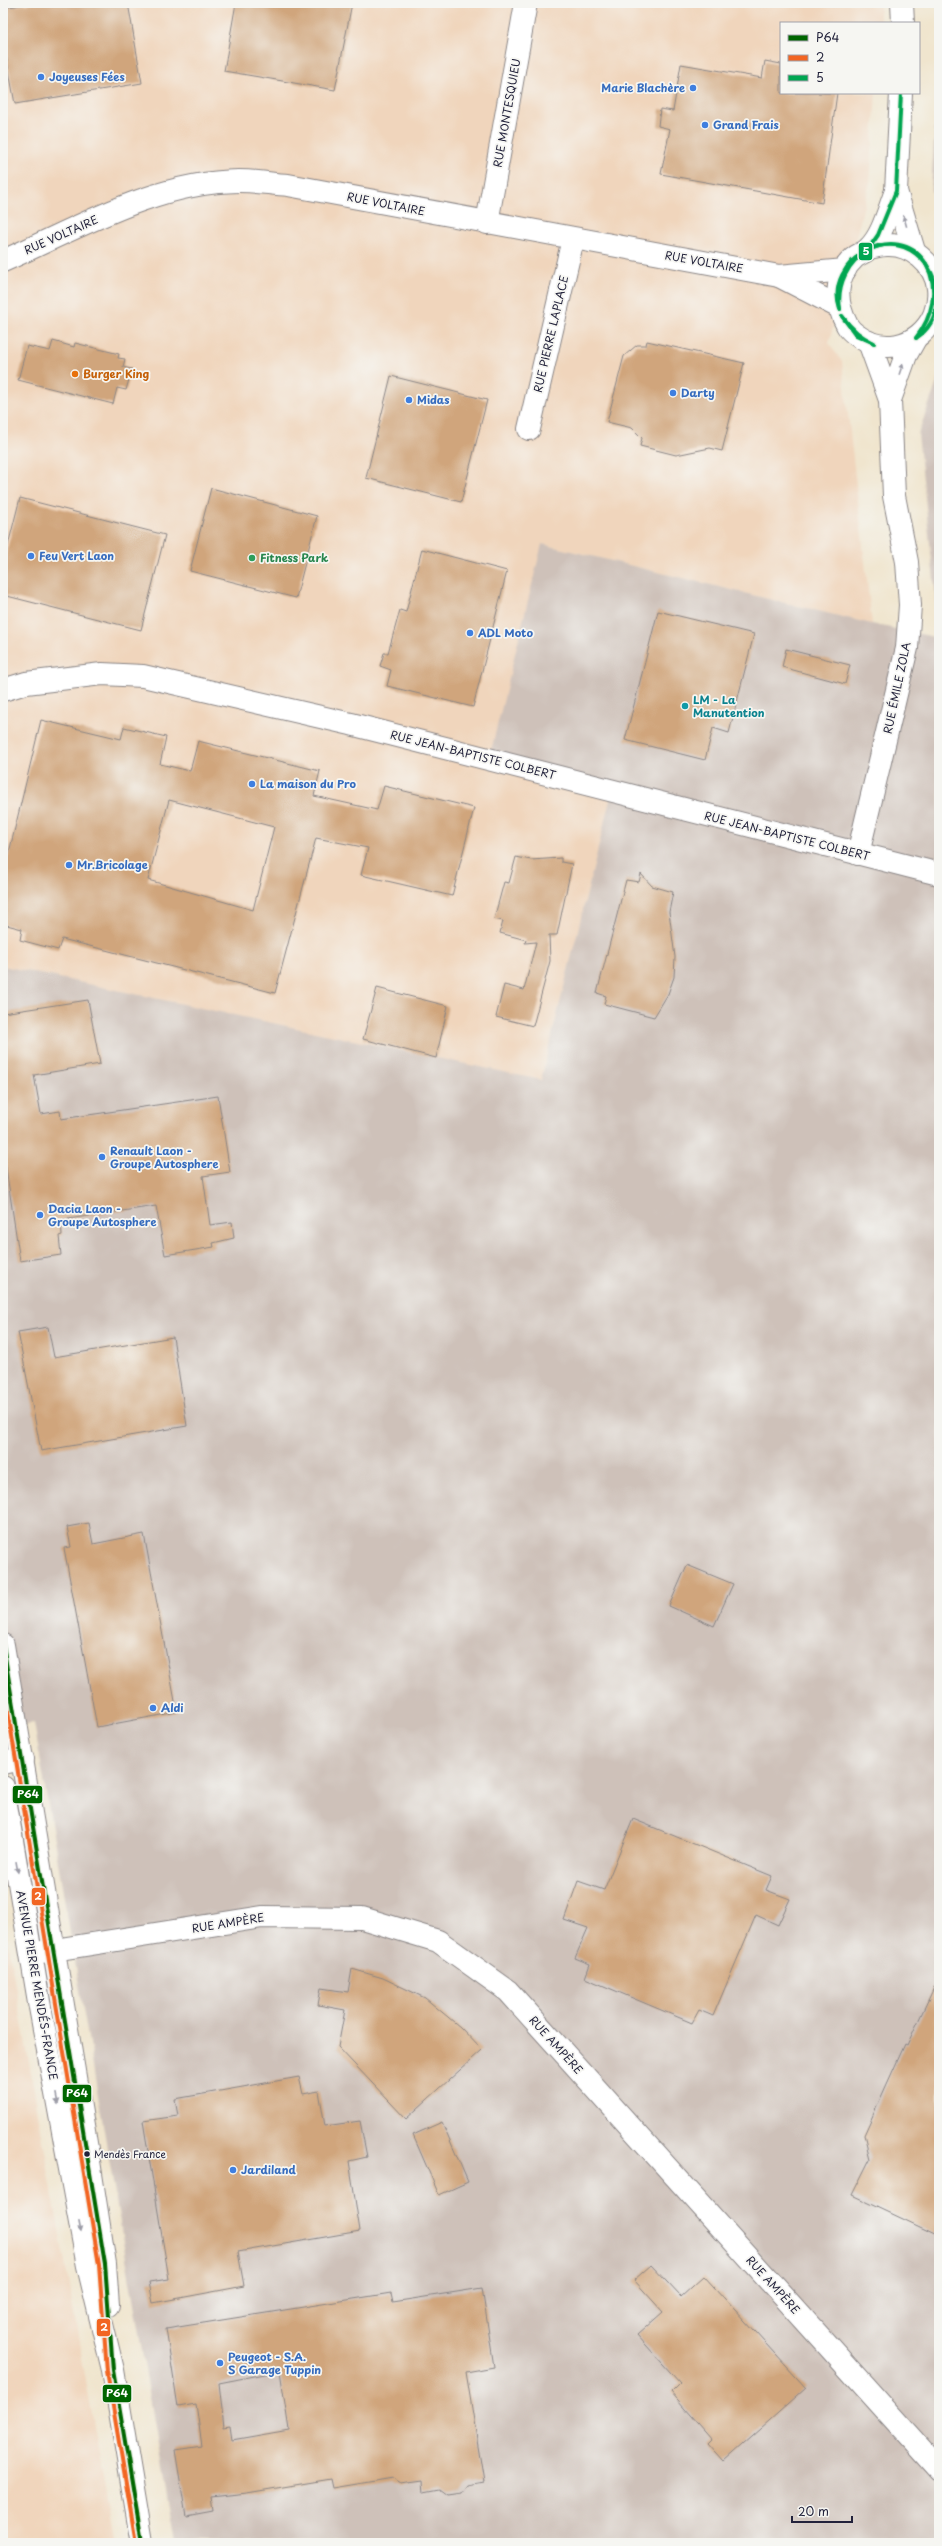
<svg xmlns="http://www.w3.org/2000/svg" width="942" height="2546" font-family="'Playpen Sans',sans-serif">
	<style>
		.built { fill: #f0d5bc }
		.industrial { fill: #cec1b9 }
		.building { fill: #d0a57c; fill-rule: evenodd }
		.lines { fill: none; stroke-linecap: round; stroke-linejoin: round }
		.minor-casing { stroke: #898484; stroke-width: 24 }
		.major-casing { stroke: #898484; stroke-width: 24 }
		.minor { stroke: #fff; stroke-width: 22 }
		.major { stroke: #fff; stroke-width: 22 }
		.bus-1-casing { stroke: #f6f6f2; stroke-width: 7 }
		.bus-2-casing { stroke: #f6f6f2; stroke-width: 7 }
		.bus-3-casing { stroke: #f6f6f2; stroke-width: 7 }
		.bus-1 { stroke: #060; stroke-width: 4 }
		.bus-2 { stroke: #f26522; stroke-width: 4 }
		.bus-3 { stroke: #00a651; stroke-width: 4 }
		.oneway { fill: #9c9ca7 }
		.shop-dot { fill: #3f7fe0; stroke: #f6f6f2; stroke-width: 1.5 }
		.food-dot { fill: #e8710a; stroke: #f6f6f2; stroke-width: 1.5 }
		.leisure-dot { fill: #2e9e5b; stroke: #f6f6f2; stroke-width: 1.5 }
		.culture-dot { fill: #0f9aa8; stroke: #f6f6f2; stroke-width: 1.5 }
		.bus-dot { fill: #22223b; stroke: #f6f6f2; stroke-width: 1.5 }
		.labels { text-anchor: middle; stroke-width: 3.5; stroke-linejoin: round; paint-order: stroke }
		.bus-label { font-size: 10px; fill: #22223b; stroke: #f6f6f2; text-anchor: start }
		.shop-label { font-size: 11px; font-weight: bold; fill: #366cbe; stroke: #f6f6f2; text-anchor: start }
		.street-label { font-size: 11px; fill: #22223b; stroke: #f6f6f2 }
		.food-label { font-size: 11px; font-weight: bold; fill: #c56008; stroke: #f6f6f2; text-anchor: start }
		.leisure-label { font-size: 11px; font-weight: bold; fill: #27864d; stroke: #f6f6f2; text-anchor: start }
		.culture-label { font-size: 11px; font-weight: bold; fill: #0d838f; stroke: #f6f6f2; text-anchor: start }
		.line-badge { stroke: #f6f6f2; stroke-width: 1.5 }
		.badge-label { font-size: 11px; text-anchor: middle; font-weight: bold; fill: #fff }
	</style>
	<rect width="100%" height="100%" fill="#f6f6f2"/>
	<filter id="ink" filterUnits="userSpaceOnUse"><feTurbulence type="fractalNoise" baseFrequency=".025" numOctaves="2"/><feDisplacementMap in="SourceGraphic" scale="8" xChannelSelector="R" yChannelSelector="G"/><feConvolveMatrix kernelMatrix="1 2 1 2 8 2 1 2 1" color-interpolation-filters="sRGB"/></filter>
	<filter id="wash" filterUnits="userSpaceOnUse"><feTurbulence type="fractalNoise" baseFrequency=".012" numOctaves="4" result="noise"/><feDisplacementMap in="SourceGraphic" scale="16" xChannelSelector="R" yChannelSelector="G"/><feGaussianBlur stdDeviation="0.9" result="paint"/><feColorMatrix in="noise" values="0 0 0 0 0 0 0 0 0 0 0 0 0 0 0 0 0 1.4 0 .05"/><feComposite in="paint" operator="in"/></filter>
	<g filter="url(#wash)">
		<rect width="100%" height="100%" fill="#f0e5ce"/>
		<g class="built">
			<path d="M 3,3 L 880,3 L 880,23 L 781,23 L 781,93 L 876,93 L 870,182 L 829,343 L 842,362 L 872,624 L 542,544 L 611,796 L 541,1081 L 3,966 Z"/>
			<path d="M 3,1917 L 115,2543 L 3,2543 Z"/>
		</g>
		<g class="industrial">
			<path d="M 939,53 L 939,206 L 931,190 Z"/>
			<path d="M 939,377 L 939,625 L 918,434 Z"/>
			<path d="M 542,544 L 872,624 L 939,638 L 939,2543 L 175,2543 L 34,1723 L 3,1728 L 3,966 L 541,1080 L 611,796 L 487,767 Z"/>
		</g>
		<g id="blocks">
			<g class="building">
				<path d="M 33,3 L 128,3 L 142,83 L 15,104 L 3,38 L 3,8 Z"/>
				<path d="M 236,3 L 352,3 L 335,90 L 224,71 Z"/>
				<path d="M 765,61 L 781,64 L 781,93 L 837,93 L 822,203 L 661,174 L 670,129 L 658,126 L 660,109 L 673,111 L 681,64 L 762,78 Z"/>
				<path d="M 53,341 L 74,347 L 75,343 L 119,354 L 118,358 L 125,359 L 123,367 L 132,369 L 126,390 L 117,388 L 113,404 L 18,380 L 27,346 L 50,351 Z"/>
				<path d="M 647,341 L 744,363 L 722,451 L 710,448 L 676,455 L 640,446 L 642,438 L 632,428 L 607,422 L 624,356 L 637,345 L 646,345 Z"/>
				<path d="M 391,376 L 487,400 L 461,502 L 366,478 Z"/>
				<path d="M 211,488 L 317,516 L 296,598 L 190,571 Z"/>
				<path d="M 20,498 L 165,535 L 141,630 L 3,595 L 3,565 Z"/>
				<path d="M 422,549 L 507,571 L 473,707 L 387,686 L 391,670 L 380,666 L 384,653 L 388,653 L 400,610 L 406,612 Z"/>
				<path d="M 658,611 L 754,634 L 729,733 L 713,728 L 705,760 L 625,740 Z"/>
				<path d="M 786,649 L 850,665 L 845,684 L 782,667 Z"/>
				<path d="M 41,720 L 121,739 L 124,727 L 166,737 L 160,764 L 190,771 L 198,741 L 320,771 L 314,796 L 377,810 L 384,786 L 474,808 L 452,896 L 361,875 L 368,848 L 316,838 L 275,993 L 62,939 L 58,950 L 20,940 L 22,929 L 3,924 L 3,857 L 8,857 ZM 169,800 L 274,827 L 253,910 L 148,880 Z"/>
				<path d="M 516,857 L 531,860 L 561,858 L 561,862 L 572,864 L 557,935 L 549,935 L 550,961 L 533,1026 L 496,1017 L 504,985 L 524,990 L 536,942 L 525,943 L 526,940 L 500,933 L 503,921 L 494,919 L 504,882 L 509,883 Z"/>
				<path d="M 641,874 L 652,886 L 673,892 L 669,912 L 675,957 L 674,977 L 668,994 L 654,1017 L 604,1004 L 606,996 L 597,993 L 626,880 L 639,882 Z"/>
				<path d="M 377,988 L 448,1006 L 436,1058 L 363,1039 Z"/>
				<path d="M 88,1000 L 100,1064 L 34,1075 L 41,1114 L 60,1111 L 61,1119 L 218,1096 L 230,1172 L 203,1176 L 210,1225 L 232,1222 L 234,1238 L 213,1243 L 214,1247 L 165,1255 L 156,1206 L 61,1220 L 62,1235 L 59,1236 L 61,1255 L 20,1261 L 3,1148 L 3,1013 Z"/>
				<path d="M 48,1327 L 54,1357 L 173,1337 L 187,1426 L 41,1451 L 18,1332 Z"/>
				<path d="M 89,1523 L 93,1544 L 144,1534 L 177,1712 L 97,1727 L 64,1548 L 71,1547 L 67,1527 Z"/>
				<path d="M 687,1565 L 733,1584 L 714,1626 L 669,1606 Z"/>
				<path d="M 633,1819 L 772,1876 L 766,1890 L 790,1899 L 778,1925 L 756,1915 L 713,2016 L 699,2010 L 692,2023 L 585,1978 L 590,1964 L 575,1958 L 588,1928 L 564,1920 L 578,1881 L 604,1890 Z"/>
				<path d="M 352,1969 L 383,1978 L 425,1998 L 460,2027 L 482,2050 L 406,2119 L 338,2047 L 345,2010 L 318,2005 L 321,1988 L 348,1992 Z"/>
				<path d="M 939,1977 L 939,2236 L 852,2195 L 870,2159 L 864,2135 L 905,2044 L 907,2045 Z"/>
				<path d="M 299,2077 L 303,2094 L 319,2091 L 325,2126 L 360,2121 L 367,2157 L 349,2161 L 360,2231 L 238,2252 L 244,2286 L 153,2303 L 149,2282 L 169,2279 L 143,2121 L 178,2116 L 175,2099 Z"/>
				<path d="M 442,2122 L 468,2182 L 439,2195 L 413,2135 Z"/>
				<path d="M 651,2265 L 681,2297 L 704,2276 L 806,2388 L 724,2461 L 708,2443 L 712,2439 L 671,2392 L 680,2383 L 637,2335 L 663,2312 L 634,2280 Z"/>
				<path d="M 482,2288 L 494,2367 L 466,2372 L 484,2482 L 468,2485 L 462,2493 L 448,2495 L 440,2489 L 424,2492 L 423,2480 L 401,2483 L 393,2478 L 333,2488 L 331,2479 L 247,2493 L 211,2497 L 213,2511 L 186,2516 L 175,2450 L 202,2446 L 196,2404 L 178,2407 L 166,2329 L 391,2293 L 393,2302 ZM 280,2371 L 289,2430 L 232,2440 L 230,2426 L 224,2427 L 219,2383 Z"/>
			</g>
		</g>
	</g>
	<g filter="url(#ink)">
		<use href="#blocks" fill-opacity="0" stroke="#898484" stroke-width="1"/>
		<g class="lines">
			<g class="minor-casing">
				<g id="minor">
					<path d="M 902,3 L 903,23"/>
					<path d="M 901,93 L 896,191 L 914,251"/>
					<path d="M 487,223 L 526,3"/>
					<path d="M 869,248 C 875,247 881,245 887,245 C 911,244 935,264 938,288 C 942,326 907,356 870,343 C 862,339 851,333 847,325 C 835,303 834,276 854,258 C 858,254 865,253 869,248 C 883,235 889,208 896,191"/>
					<path d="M 3,261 C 78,228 155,182 239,181 C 255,181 272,184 288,185 L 779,276 L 845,270"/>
					<path d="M 779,276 L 839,307"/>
					<path d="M 869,342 L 890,400"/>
					<path d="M 529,429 L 573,239"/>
					<path d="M 3,690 L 26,683 L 102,674 L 143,676 L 351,724 L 939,874"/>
					<path d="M 858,854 L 907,648 L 910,605 L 907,562 L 894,496 L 890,400 L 906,355 L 915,339"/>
					<path d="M 3,1763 L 23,1759"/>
					<path d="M 35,1953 L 262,1917 L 362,1918 L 438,1941 L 508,1991 L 939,2469"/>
				</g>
			</g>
			<g class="major-casing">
				<g id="major">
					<path d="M 3,1645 L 88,2155 L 105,2264 L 108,2305"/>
					<path d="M 3,1787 L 39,2002 L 88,2266 L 113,2370 L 142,2543"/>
				</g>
			</g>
			<use href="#minor" class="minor"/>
			<use href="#major" class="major"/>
			<g class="bus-1-casing">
				<path id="bus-1" d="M 3,1645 L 105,2264 L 113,2370 L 142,2543"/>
			</g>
			<g class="bus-2-casing">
				<path id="bus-2" d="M 3,1681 L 99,2265 L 107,2371 L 136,2543"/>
			</g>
			<g class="bus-3-casing">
				<g id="bus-3">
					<path d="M 869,248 L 878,235 L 896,191 L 901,93"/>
					<path d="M 840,309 C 823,260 898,218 926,264"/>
					<path d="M 840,309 C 832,258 892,220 926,264"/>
					<path d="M 842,316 C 851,329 860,337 874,343"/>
					<path d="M 842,316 L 856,335 L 874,343"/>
					<path d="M 916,338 C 932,317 940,289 926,264"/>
					<path d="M 916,338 C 942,321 942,287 926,264"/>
				</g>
			</g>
			<use href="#bus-1" class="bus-1"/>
			<use href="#bus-2" class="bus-2"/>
			<use href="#bus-3" class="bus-3"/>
		</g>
		<defs><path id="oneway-solid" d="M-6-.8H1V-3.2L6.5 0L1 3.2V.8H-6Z"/></defs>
		<g class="oneway">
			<use href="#oneway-solid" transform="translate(905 221) rotate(-106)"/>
			<use href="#oneway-solid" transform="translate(901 369) rotate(-71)"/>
			<use href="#oneway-solid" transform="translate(17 1867) rotate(80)"/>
			<use href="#oneway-solid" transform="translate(57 2099) rotate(79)"/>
			<use href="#oneway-solid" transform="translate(80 2226) rotate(79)"/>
		</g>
	</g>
	<g class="shop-dot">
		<circle cx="41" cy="77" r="4"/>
		<circle cx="693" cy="88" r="4"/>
		<circle cx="705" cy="125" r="4"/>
		<circle cx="673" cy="393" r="4"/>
		<circle cx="409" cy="400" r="4"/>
		<circle cx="31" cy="556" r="4"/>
		<circle cx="470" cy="633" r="4"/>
		<circle cx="252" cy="784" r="4"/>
		<circle cx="69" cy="865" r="4"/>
		<circle cx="102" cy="1157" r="4"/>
		<circle cx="40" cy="1215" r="4"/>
		<circle cx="153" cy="1708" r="4"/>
		<circle cx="233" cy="2170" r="4"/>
		<circle cx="220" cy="2363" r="4"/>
	</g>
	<circle class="food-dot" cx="75" cy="374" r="4"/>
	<circle class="leisure-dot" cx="252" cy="558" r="4"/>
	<circle class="culture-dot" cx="685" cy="706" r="4"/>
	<circle class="bus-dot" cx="87" cy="2154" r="3.5"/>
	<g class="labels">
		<g class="bus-label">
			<text x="94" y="2158">Mendès France</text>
		</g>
		<g class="shop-label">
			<text x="49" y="81">Joyeuses Fées</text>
			<text x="685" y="92" text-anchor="end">Marie Blachère</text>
			<text x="713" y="129">Grand Frais</text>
			<text x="681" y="397">Darty</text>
			<text x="417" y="404">Midas</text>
			<text x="39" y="560">Feu Vert Laon</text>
			<text x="478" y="637">ADL Moto</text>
			<text x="260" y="788">La maison du Pro</text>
			<text x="77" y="869">Mr.Bricolage</text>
			<text x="110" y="1155">Renault Laon -<tspan x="110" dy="13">Groupe Autosphere</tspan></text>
			<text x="48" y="1213">Dacia Laon -<tspan x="48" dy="13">Groupe Autosphere</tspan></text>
			<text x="161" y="1712">Aldi</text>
			<text x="241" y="2174">Jardiland</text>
			<text x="228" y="2361">Peugeot - S.A.<tspan x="228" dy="13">S Garage Tuppin</tspan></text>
		</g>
		<g class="street-label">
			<text transform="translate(507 113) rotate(-80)" y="4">RUE MONTESQUIEU</text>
			<text transform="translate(386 204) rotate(11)" y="4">RUE VOLTAIRE</text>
			<text transform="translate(61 235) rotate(-24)" y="4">RUE VOLTAIRE</text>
			<text transform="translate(704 262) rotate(10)" y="4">RUE VOLTAIRE</text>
			<text transform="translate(551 334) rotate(-77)" y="4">RUE PIERRE LAPLACE</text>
			<text transform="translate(897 688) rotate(-78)" y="4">RUE ÉMILE ZOLA</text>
			<text transform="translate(473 755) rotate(14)" y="4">RUE JEAN-BAPTISTE COLBERT</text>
			<text transform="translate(787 836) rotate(14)" y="4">RUE JEAN-BAPTISTE COLBERT</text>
			<text transform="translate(228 1923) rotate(-9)" y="4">RUE AMPÈRE</text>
			<text transform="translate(37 1985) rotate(80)" y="4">AVENUE PIERRE MENDÉS-FRANCE</text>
			<text transform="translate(556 2045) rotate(48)" y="4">RUE AMPÈRE</text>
			<text transform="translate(773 2285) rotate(48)" y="4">RUE AMPÈRE</text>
		</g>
		<g class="food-label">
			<text x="83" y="378">Burger King</text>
		</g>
		<g class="leisure-label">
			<text x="260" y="562">Fitness Park</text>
		</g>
		<g class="culture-label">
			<text x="693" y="704">LM - La<tspan x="693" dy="13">Manutention</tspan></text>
		</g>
	</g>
	<g class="line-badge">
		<rect x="858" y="242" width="15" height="19" rx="4" fill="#00a651"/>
		<rect x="12" y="1785" width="31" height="19" rx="4" fill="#060"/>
		<rect x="31" y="1887" width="15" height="19" rx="4" fill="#f26522"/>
		<rect x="62" y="2084" width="30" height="19" rx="4" fill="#060"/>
		<rect x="96" y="2318" width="15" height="19" rx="4" fill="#f26522"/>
		<rect x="102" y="2384" width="30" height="19" rx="4" fill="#060"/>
	</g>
	<g class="badge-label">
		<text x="866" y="255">5</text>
		<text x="28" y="1798">P64</text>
		<text x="38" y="1900">2</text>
		<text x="77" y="2097">P64</text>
		<text x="104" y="2331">2</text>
		<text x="117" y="2397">P64</text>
	</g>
	<rect width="942" height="2546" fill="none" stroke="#f6f6f2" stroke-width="16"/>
	<rect x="780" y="22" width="140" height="72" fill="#f6f6f2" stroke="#a1a1a9"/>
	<rect x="788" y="35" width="20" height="6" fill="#006600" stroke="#a1a1a9"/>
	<text x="816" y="42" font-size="12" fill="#22223b">P64</text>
	<rect x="788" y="55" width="20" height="6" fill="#f26522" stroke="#a1a1a9"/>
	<text x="816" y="62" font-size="12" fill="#22223b">2</text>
	<rect x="788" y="75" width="20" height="6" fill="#00a651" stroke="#a1a1a9"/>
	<text x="816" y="82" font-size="12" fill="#22223b">5</text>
	<path d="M792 2516v6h60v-6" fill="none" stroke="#22223b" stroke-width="2"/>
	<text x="798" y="2516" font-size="12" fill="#22223b" stroke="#f6f6f2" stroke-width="3" paint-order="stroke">20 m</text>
</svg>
